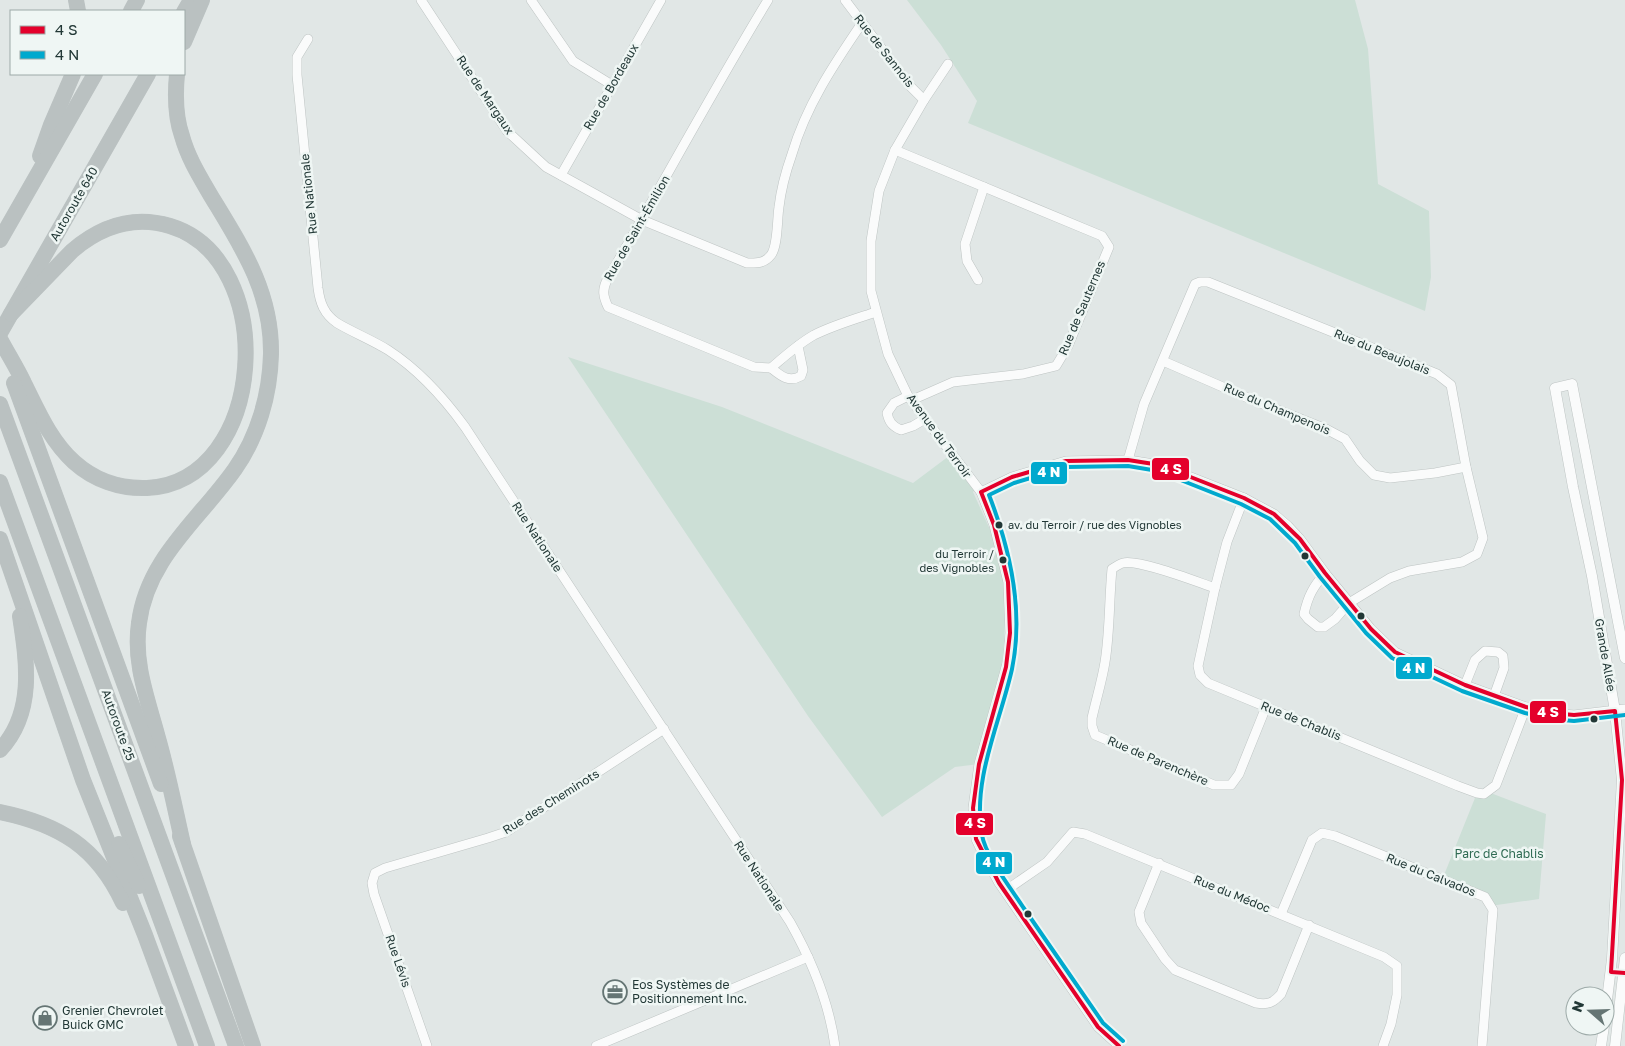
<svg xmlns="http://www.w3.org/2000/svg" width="1625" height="1046" font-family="'Golos Text',sans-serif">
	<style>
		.green { fill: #ccdfd6 }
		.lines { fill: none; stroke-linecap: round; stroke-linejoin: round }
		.minor-casing { stroke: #bec4c3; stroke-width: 10 }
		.tertiary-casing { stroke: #bec4c3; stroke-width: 11 }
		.motorway-casing { stroke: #bcc3c3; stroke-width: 16 }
		.minor { stroke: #fafbfb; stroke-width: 9 }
		.tertiary { stroke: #fafbfb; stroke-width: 10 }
		.motorway { stroke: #bac1c1; stroke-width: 15 }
		.bus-1-casing { stroke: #eff6f4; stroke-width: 8 }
		.bus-2-casing { stroke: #eff6f4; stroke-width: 8 }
		.bus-1 { stroke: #e4002b; stroke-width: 4 }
		.bus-2 { stroke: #00a9ce; stroke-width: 4 }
		.bus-dot { fill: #223836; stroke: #eff6f4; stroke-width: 2 }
		.labels { text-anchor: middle; stroke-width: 5; stroke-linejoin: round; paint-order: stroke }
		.bus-label { font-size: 11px; fill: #223836; stroke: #eff6f4; text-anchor: start }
		.street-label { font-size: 12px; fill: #223836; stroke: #eff6f4 }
		.park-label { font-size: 12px; fill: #2f6b53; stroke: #eff6f4 }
		.poi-label { font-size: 12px; fill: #223836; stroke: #eff6f4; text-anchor: start }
		.line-badge { stroke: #eff6f4; stroke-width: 2 }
		.badge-label { font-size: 14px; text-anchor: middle; font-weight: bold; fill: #fff }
	</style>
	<rect width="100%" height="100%" fill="#e1e7e6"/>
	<g class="green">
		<path d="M 907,0 L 1355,0 L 1368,49 L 1378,184 L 1429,211 L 1431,277 L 1425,311 L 968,123 L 977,101 L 941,45 Z"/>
		<path d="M 568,357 L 722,407 L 913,483 L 949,456 L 977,487 L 973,492 L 1002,556 L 1005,607 L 1004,661 L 979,764 L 955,767 L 882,817 L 808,716 Z"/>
		<path d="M 1488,792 L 1546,814 L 1539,899 L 1490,906 L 1485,897 L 1442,880 L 1477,793 Z"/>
	</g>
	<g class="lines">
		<g class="minor-casing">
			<g id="minor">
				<path d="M 421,0 L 507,131 L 546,167 L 642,220 L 747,263 C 756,263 764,264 771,255 C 778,246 777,219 779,207 C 781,189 786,171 792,154 C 806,106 834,64 862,23"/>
				<path d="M 531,0 L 573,61 L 612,85"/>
				<path d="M 768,0 C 712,92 661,187 607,280 C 602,290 603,296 608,307 L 754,367 L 771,368 C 785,356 798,344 814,335 C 834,325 855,319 876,312"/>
				<path d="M 845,0 L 910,86 L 924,100"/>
				<path d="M 308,39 L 297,57 L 297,75 L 318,288 C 320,303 324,314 337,323 C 354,333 372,340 388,350 C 419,370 444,398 465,427 L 790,922 C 812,961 829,1002 835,1046"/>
				<path d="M 948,64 L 924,100 L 895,150 L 879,191 L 871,241 L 871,291 L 888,354 L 908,396 L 981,492 L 994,525 L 1008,582 L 1010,633 L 1008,660 L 979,764 L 973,808 L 976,839 L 984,856 L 999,883 L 1098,1027 L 1119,1046"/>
				<path d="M 895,150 L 1102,236 L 1109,247 L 1068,346 L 1056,366 L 1023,374 L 953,382 L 912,400"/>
				<path d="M 561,175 L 661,0"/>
				<path d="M 978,280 L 967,261 L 965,244 L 984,187"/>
				<path d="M 1163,361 L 1248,398 L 1326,429 L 1345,439 L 1360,461 L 1374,475 L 1390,478 L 1435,473 L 1466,467"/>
				<path d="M 771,368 C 781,376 789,383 801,376 L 803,370 L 798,346"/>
				<path d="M 908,396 L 894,403 L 887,413 C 889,422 892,426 901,430 L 913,426 L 925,419"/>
				<path d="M 1128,460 L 1144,404 L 1195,284 L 1200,282 L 1208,282 L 1437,374 L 1451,385 L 1466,467 L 1483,538 L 1477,554 L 1462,562 L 1409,571 L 1390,578 L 1349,603 L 1335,619 L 1324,627 L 1318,627 L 1308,619 L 1304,614 C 1308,596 1313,587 1325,573"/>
				<path d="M 981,492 L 1012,477 L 1066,461 L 1128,460 L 1160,465 L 1244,498 L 1274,514 L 1288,526 L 1300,539 L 1325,573 L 1371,629 L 1395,652 L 1465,685 L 1526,707 L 1552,713 L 1574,715 L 1625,709"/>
				<path d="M 1244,498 L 1227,542 L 1215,588 L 1198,666 L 1200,675 L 1208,683 L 1458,786 L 1477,793 L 1484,794 L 1496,785 L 1526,707"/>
				<path d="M 1215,588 C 1197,582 1139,559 1123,563 C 1119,564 1115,567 1112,569 C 1109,600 1110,631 1105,662 C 1102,681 1096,700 1092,718 L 1092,726 L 1095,735 L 1214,785 L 1231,785 L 1239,774 L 1266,707"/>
				<path d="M 1465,685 L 1475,660 L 1485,651 L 1498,652 L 1503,656 L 1504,668 L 1494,696"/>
				<path d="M 1159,863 L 1139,912 L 1141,923 L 1165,959 L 1175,970 L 1256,1003 C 1268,1005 1273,1003 1281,994 L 1309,925"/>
				<path d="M 1005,891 L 1047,862 L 1073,832 L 1085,834 L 1384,957 L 1397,966 L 1397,995 L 1391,1024 L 1383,1046"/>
				<path d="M 1281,914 L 1312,840 L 1322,833 L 1335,836 L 1485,897 L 1493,910 L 1482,1046"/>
				<path d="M 427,1046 L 374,894 L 372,883 L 375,873 L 385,868 L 488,838 L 506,832 L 664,729"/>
				<path d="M 596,1046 L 808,957"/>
			</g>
		</g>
		<g class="tertiary-casing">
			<g id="tertiary">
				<path d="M 1605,1016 L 1612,959 L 1622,780 L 1615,711 L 1592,576 L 1573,487 L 1555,388 L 1572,384 L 1625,658"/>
				<path d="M 1601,1046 L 1604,1026"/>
				<path d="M 1615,1046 L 1625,958"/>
			</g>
		</g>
		<g class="motorway-casing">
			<g id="motorway">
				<path d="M 76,0 L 78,11"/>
				<path d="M 131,11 L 137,0"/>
				<path d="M 184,12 L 191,0"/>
				<path d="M 184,42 L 202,0"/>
				<path d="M 177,74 C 175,95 175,116 182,136 C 188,158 200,177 211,196 C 242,247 272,292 271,354 C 270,395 258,436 235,469 C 200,519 147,558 139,623 C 133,663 148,700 158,738 C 168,773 175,809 183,844"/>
				<path d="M 40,156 L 51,125 L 73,74"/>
				<path d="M 0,240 L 95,74"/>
				<path d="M 0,333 L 148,74"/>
				<path d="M 0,339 C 8,354 17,368 24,383 C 38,411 50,440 74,462 C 94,480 120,489 147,488 C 268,482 280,259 170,226 C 133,215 100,227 72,251 L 11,314"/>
				<path d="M 14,383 L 161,784"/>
				<path d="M 0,404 L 236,1046"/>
				<path d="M 0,482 L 207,1046"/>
				<path d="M 0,539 L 83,780 L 145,935 L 186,1046"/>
				<path d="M 0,750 C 35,713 27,662 20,616"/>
				<path d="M 0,812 C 59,824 97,847 123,903"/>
				<path d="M 180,836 L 253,1046"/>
				<path d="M 119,844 L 139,886"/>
			</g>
		</g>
		<use href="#minor" class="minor"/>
		<use href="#tertiary" class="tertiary"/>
		<use href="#motorway" class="motorway"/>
		<g class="bus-1-casing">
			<path id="bus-1" d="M 1119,1046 L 1098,1027 L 999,883 L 976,839 L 973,808 L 979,764 L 1006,667 L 1010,633 L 1008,582 L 994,525 L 981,492 L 1012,477 L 1066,461 L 1128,460 L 1160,465 L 1244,498 L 1274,514 L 1300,539 L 1325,573 L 1371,629 L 1395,652 L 1465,685 L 1526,707 L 1552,713 L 1574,715 L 1615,711 L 1622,780 L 1611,972 L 1625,973"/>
		</g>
		<g class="bus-2-casing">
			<path id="bus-2" d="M 1123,1041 L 1103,1023 C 1076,984 1050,946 1023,907 C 1012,890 985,855 982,835 C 972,779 1000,723 1012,669 C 1024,611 1010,549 989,495 L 1014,483 L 1067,467 L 1128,466 L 1158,471 L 1241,504 L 1270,519 L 1295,543 L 1320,577 L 1366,633 L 1392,658 L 1462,691 L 1525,713 L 1551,719 L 1574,721 L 1625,715"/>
		</g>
		<use href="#bus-1" class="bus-1"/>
		<use href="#bus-2" class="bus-2"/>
	</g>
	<defs>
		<g id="office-ring" transform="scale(1.25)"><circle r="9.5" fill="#eff6f4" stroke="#657574" stroke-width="1.5"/><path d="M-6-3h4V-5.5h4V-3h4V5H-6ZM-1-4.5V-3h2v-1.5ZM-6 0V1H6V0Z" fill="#657574"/></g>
		<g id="shop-ring" transform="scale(1.25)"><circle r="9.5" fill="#eff6f4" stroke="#657574" stroke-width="1.5"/><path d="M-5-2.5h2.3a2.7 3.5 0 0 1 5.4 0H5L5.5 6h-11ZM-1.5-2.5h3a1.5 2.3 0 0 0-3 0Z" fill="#657574"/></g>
	</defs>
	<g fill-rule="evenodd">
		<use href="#office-ring" x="615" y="992"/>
		<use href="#shop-ring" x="45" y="1018"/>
	</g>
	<g class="bus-dot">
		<circle cx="999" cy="525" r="4.5"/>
		<circle cx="1305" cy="556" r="4.5"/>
		<circle cx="1003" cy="560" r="4.5"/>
		<circle cx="1361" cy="616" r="4.5"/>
		<circle cx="1594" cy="719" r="4.5"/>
		<circle cx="1028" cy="914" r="4.5"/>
	</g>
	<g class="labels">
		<g class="bus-label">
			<text x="1008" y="529">av. du Terroir / rue des Vignobles</text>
			<text x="994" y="558" text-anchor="end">du Terroir /<tspan x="994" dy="14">des Vignobles</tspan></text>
		</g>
		<g class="street-label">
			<text transform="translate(884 51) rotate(52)" y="4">Rue de Sannois</text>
			<text transform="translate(611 87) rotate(-60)" y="4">Rue de Bordeaux</text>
			<text transform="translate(485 95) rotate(56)" y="4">Rue de Margaux</text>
			<text transform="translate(309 194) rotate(-96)" y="4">Rue Nationale</text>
			<text transform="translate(74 204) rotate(-60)" y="4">Autoroute 640</text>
			<text transform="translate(637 228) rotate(-60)" y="4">Rue de Saint-Émilion</text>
			<text transform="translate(1082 308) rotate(-67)" y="4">Rue de Sauternes</text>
			<text transform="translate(1382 352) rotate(22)" y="4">Rue du Beaujolais</text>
			<text transform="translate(1277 409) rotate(23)" y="4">Rue du Champenois</text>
			<text transform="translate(939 436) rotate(54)" y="4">Avenue du Terroir</text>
			<text transform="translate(537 537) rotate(57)" y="4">Rue Nationale</text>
			<text transform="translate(1605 655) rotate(80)" y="4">Grande Allée</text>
			<text transform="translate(1301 721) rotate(22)" y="4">Rue de Chablis</text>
			<text transform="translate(118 725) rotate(70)" y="4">Autoroute 25</text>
			<text transform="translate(1158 761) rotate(23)" y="4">Rue de Parenchère</text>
			<text transform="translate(551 802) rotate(-32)" y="4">Rue des Cheminots</text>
			<text transform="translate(1431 875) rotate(22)" y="4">Rue du Calvados</text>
			<text transform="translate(759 876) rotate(57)" y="4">Rue Nationale</text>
			<text transform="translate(1232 894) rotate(22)" y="4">Rue du Médoc</text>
			<text transform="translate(398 961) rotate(71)" y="4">Rue Lévis</text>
		</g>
		<g class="park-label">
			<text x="1499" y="858">Parc de Chablis</text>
		</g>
		<g class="poi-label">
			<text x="632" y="989">Eos Systèmes de<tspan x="632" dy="14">Positionnement Inc.</tspan></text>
			<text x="62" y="1015">Grenier Chevrolet<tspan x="62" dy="14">Buick GMC</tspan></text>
		</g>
	</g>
	<g class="line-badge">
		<rect x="1151" y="457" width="39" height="24" rx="5" fill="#e4002b"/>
		<rect x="1030" y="461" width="38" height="24" rx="5" fill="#00a9ce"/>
		<rect x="1395" y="656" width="38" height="24" rx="5" fill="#00a9ce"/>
		<rect x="1529" y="700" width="38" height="24" rx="5" fill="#e4002b"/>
		<rect x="955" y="812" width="39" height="24" rx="5" fill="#e4002b"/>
		<rect x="975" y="851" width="38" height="24" rx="5" fill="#00a9ce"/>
	</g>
	<g class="badge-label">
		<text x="1171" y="474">4 S</text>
		<text x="1049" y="477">4 N</text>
		<text x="1414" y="673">4 N</text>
		<text x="1548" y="717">4 S</text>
		<text x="975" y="828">4 S</text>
		<text x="994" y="867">4 N</text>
	</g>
	<rect x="10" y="10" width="175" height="65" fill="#eff6f4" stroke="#9daaa8"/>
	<rect x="20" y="26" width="25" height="8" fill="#e4002b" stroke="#9daaa8"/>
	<text x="55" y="35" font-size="15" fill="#223836">4 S</text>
	<rect x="20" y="51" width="25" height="8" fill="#00a9ce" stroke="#9daaa8"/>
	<text x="55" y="60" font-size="15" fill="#223836">4 N</text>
	<g transform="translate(1590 1011) rotate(290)"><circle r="24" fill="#eff6f4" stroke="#9daaa8"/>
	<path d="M0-4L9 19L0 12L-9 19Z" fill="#657574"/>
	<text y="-8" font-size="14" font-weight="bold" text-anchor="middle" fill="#223836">N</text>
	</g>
</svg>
